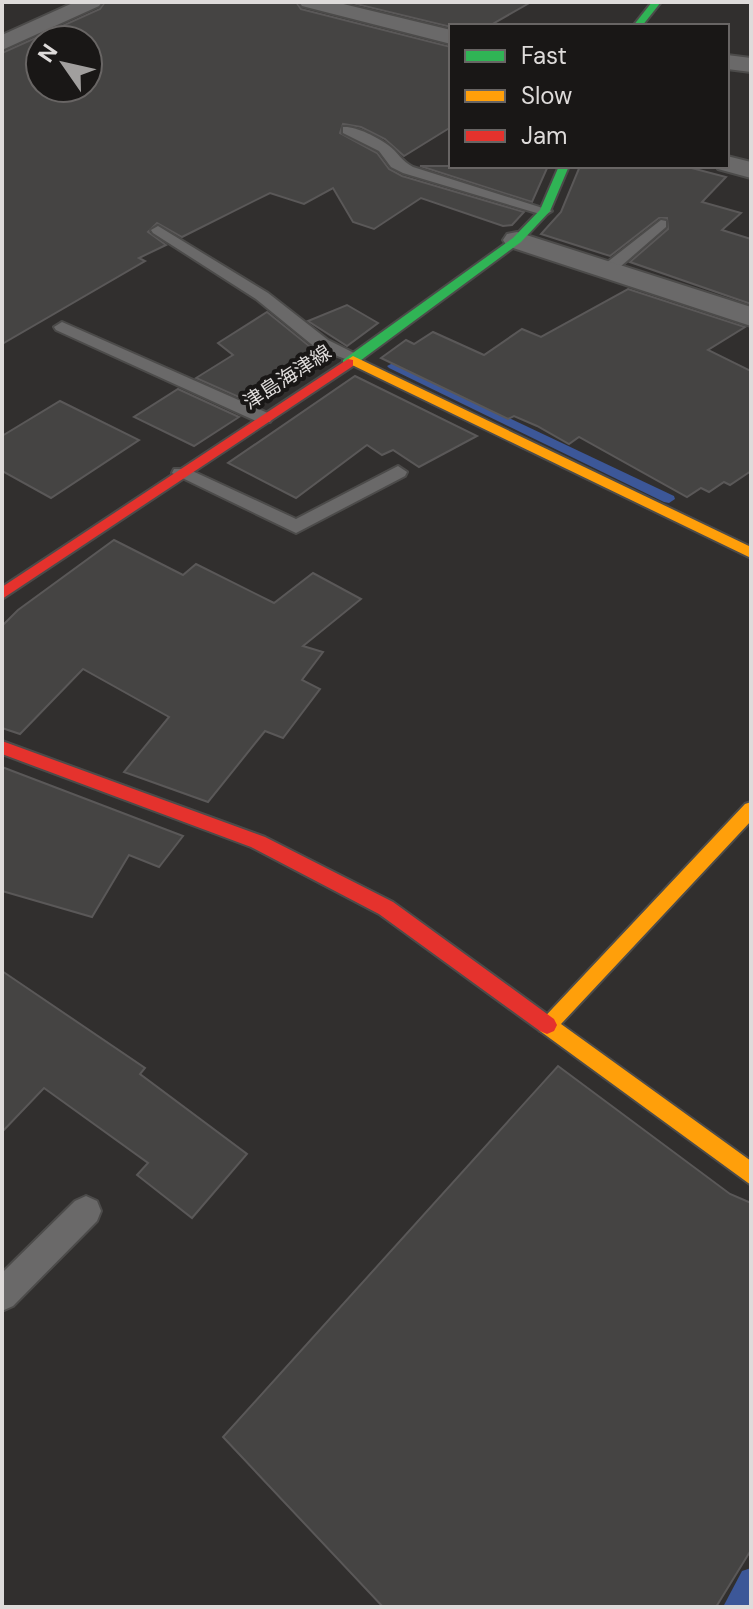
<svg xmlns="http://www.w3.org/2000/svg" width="753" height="1609" font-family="'DM Sans','Noto Sans JP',sans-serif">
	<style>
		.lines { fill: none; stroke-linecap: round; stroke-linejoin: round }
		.stream { fill: #3c5798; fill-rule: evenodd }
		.building { fill: #454443; stroke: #5a5858; stroke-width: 2; fill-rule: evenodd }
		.lane-casing { stroke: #4c4b4a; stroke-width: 4 }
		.street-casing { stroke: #4c4b4a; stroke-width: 4 }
		.fast-casing { stroke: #4c4b4a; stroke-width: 4 }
		.slow-casing { stroke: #4c4b4a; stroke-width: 4 }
		.jam-casing { stroke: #4c4b4a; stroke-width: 4 }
		.lane { fill: #6a6969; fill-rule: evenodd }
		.street { fill: #6a6969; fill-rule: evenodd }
		.fast { fill: #30b455; fill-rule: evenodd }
		.slow { fill: #ff9f0a; fill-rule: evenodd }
		.jam { fill: #e5322d; fill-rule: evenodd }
		.labels { text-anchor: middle; stroke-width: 8; stroke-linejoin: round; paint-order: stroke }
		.far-street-label { font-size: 20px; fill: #dedbda; stroke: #191716 }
	</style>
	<rect width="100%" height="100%" fill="#312f2e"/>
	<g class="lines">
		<g class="stream">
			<path d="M 393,363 L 674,496 L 675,499 L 669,503 L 664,502 L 389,368 L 387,366 Z"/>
			<path d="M 751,1568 L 751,1603 L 749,1607 L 723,1607 L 742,1571 Z"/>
		</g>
	</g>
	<g class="building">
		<path d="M 105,2 L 296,2 L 301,9 L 451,47 L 451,127 L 404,156 L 385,139 L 361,127 L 343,124 L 340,133 L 377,153 L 389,169 L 402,176 L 524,212 L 512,225 L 503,226 L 421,198 L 374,229 L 353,222 L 333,188 L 304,204 L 270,193 L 182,237 L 157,223 L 148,232 L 166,245 L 139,258 L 145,261 L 2,344 L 2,53 L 100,9 ZM 40,40 L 88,40 L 88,88 L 40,88 Z"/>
		<path d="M 348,2 L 531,2 L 489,26 L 451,27 Z"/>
		<path d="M 420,166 L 548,166 L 532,202 Z"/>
		<path d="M 580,166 L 684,166 L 726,177 L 702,202 L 741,213 L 722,230 L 751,239 L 751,304 L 630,262 L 668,229 L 667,218 L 659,218 L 610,256 L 541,234 L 561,212 Z"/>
		<path d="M 628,289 L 745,327 L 708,350 L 751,371 L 751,471 L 730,485 L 724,482 L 709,492 L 701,488 L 687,497 L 579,437 L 569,444 L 537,426 L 514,416 L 508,419 L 381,358 L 406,340 L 414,344 L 433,332 L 484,355 L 522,329 L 541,337 Z"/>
		<path d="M 347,305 L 378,323 L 347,346 L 308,321 Z"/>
		<path d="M 267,312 L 314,350 L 331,357 L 257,405 L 196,378 L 233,355 L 218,343 Z"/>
		<path d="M 355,376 L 477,436 L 419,467 L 393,450 L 382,455 L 367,445 L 296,498 L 228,463 Z"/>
		<path d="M 178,389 L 239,417 L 194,446 L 134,417 Z"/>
		<path d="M 60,401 L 139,440 L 51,498 L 2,471 L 2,436 Z"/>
		<path d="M 114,540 L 183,575 L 196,564 L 274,603 L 313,573 L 361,599 L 303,646 L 323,652 L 302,680 L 320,689 L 283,738 L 265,731 L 208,802 L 124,772 L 169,717 L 83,669 L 20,734 L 2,728 L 2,626 L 18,610 Z"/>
		<path d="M 2,767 L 183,836 L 159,867 L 129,855 L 92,917 L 2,891 Z"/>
		<path d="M 2,971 L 145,1068 L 140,1074 L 247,1154 L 192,1218 L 137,1175 L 148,1163 L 44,1088 L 2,1132 Z"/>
		<path d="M 558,1066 L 730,1194 L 751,1203 L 751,1550 L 716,1607 L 383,1607 L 223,1437 Z"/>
	</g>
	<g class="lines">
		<g class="lane-casing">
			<g id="lane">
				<path d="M 343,127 C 356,126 377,137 388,145 C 398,152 401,161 413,167 L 552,211 L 545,215 L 540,214 L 403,173 L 391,167 L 379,151 L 343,133 Z"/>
				<path d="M 661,220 L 666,221 L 666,227 L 613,273 L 601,273 L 601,267 Z"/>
				<path d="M 158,226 L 268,293 L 328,340 L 364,358 L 356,363 L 316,348 L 256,299 L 153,233 L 151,230 Z"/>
				<path d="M 62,322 L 270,414 L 273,418 L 270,422 L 258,422 L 56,330 L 54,327 Z"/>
				<path d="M 398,466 L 407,472 L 405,476 L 296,533 L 172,473 L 174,469 L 188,469 L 296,519 Z"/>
				<path d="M 86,1196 L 97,1201 L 101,1211 L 97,1221 L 13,1306 L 2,1311 L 2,1273 L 75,1201 Z"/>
			</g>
		</g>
		<g class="street-casing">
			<g id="street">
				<path d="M 75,2 L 102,2 L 99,6 L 2,50 L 2,35 Z"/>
				<path d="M 299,2 L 335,2 L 451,30 L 451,44 L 302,6 Z"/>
				<path d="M 727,55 L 751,58 L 751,72 L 727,69 Z"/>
				<path d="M 727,156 L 751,162 L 751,178 L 718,169 L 716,166 L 727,166 Z"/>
				<path d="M 517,232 L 751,307 L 751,326 L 507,246 L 503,240 L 507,234 Z"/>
			</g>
		</g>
		<g class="fast-casing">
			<g id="fast">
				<path d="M 652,2 L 661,2 L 642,26 L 633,26 Z"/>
				<path d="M 559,166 L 569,166 L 550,211 L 521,242 L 353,366 L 343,366 L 343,360 L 513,238 L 540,210 Z"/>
			</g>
		</g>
		<g class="slow-casing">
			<g id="slow">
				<path d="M 353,356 L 751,547 L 751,558 L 348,363 L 347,360 Z"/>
				<path d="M 751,802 L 751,821 L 561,1024 L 751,1161 L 751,1185 L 540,1031 L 537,1025 L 745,804 Z"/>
			</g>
		</g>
		<g class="jam-casing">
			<g id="jam">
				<path d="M 348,359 L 353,360 L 353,366 L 2,599 L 2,587 Z"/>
				<path d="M 2,741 L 265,837 L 393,902 L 554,1019 L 557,1025 L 554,1031 L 547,1034 L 540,1031 L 379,914 L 251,847 L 2,754 Z"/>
			</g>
		</g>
		<use href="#lane" class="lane"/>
		<use href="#street" class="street"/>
		<use href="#fast" class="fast"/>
		<use href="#slow" class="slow"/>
		<use href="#jam" class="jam"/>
	</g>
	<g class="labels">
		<g class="far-street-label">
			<text transform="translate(287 377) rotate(-33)" y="7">津島海津線</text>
		</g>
	</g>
	<rect width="753" height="1609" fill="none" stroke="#dedbda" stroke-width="8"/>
	<rect x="449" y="24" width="280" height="144" fill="#191716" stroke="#686564" stroke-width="2"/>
	<rect x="465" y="50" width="40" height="12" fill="#30b455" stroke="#686564" stroke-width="2"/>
	<text x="521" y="64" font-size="24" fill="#dedbda">Fast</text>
	<rect x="465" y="90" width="40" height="12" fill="#ff9f0a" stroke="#686564" stroke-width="2"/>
	<text x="521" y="104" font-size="24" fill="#dedbda">Slow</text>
	<rect x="465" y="130" width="40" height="12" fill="#e5322d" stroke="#686564" stroke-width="2"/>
	<text x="521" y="144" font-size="24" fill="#dedbda">Jam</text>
	<g transform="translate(64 64) rotate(304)"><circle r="38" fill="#191716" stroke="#686564" stroke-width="2"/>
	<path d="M0-6L14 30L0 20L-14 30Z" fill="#a19f9e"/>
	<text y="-12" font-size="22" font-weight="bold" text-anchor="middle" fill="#dedbda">N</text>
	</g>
</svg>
